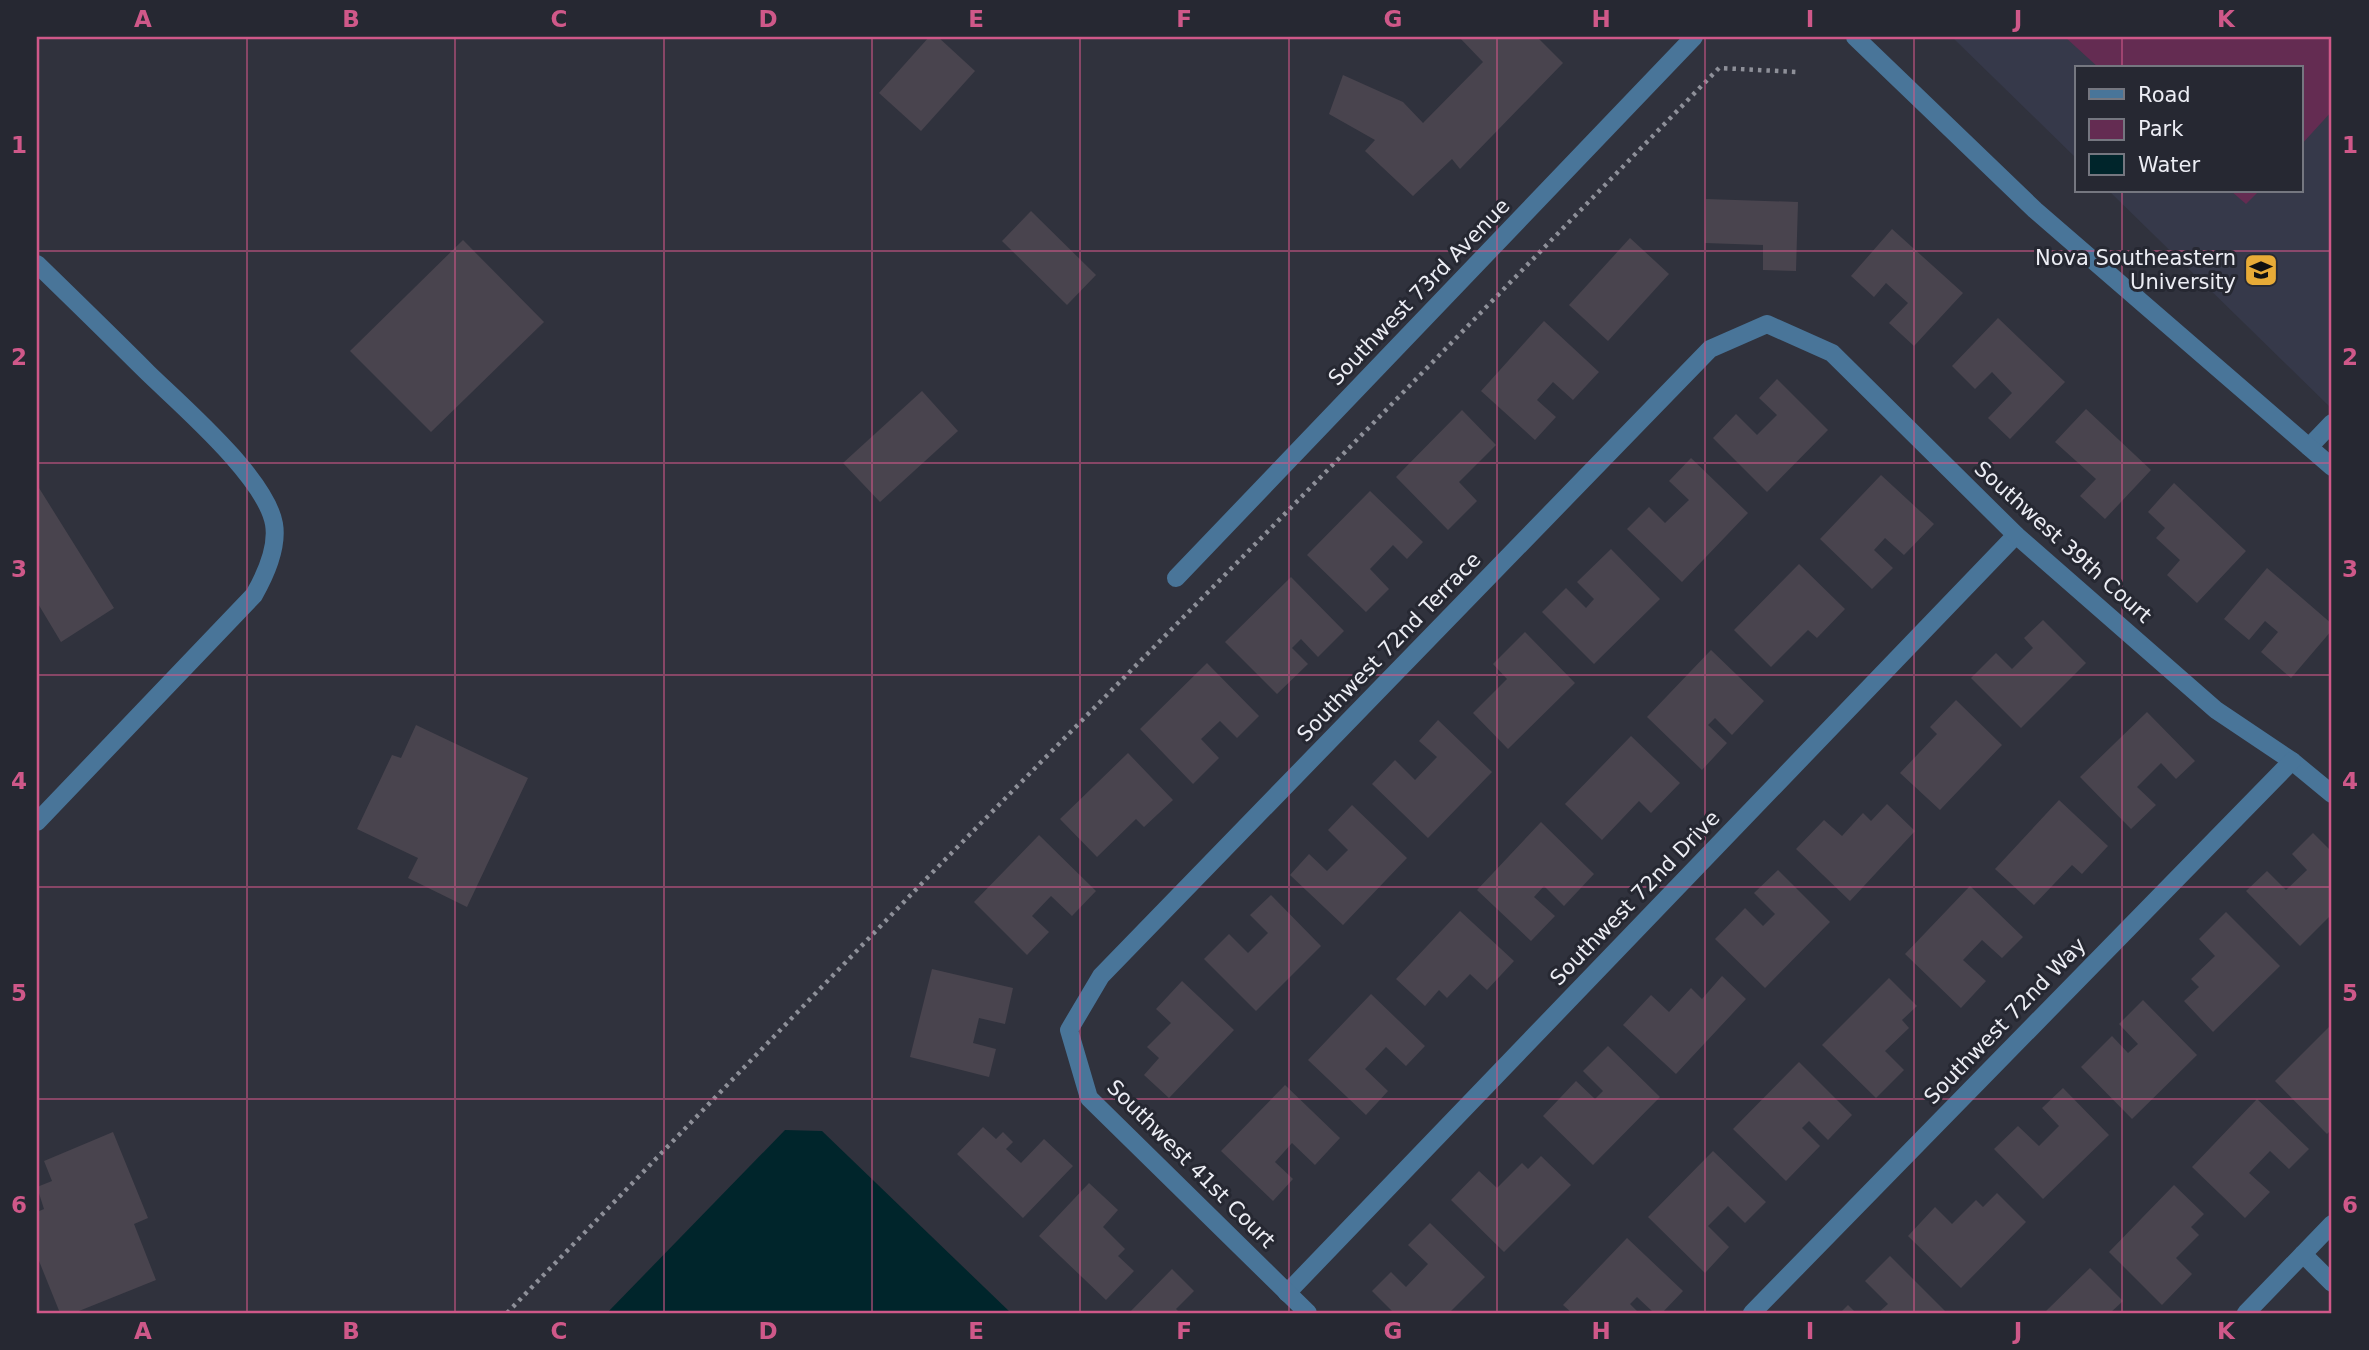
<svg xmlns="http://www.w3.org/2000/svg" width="2369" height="1350" font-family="'DejaVu Sans',sans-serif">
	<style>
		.built { fill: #36394a }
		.green { fill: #642c52 }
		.water { fill: #00252b }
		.building { fill: #49444e }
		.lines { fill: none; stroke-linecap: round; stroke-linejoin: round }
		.path { stroke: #8e9099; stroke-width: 4.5; stroke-dasharray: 3.5 5; stroke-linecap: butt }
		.service { stroke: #497599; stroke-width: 18 }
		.minor { stroke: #497599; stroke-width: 18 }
		.tertiary { stroke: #497599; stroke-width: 18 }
		.grid { fill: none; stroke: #cf5889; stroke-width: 2; stroke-opacity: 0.55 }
		.labels { text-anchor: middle; stroke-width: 6; stroke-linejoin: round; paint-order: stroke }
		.poi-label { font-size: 21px; fill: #ecedf4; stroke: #262832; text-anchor: end }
		.street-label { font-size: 21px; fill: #ecedf4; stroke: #262832 }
		.neatline { fill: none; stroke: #cf5889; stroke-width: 2.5 }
		.grid-label { font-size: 23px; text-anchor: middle; font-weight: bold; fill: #cf5889 }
	</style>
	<rect width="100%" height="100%" fill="#30323d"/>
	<path class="built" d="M 1952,37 L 2332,37 L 2332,409 L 2109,191 L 2301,191 L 2301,68 L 2077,68 L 2077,159 Z"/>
	<g class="green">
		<path d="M 2065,37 L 2332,37 L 2332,111 L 2301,145 L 2301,68 L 2099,68 Z"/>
		<path d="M 2231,191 L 2259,191 L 2246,204 Z"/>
	</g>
	<path class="water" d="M 785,1130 L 822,1131 L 1011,1313 L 607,1313 Z"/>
	<g class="building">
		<path d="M 929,37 L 938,37 L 975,71 L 921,131 L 879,93 Z"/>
		<path d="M 1459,37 L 1537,37 L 1563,63 L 1460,169 L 1452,159 L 1413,196 L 1365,151 L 1375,140 L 1329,114 L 1343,75 L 1403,102 L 1423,123 L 1483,62 Z"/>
		<path d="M 1706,199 L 1798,202 L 1796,271 L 1763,270 L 1763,245 L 1705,243 Z"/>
		<path d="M 1031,211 L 1096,275 L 1067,305 L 1002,241 Z"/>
		<path d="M 1892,229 L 1963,293 L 1914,346 L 1889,323 L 1908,303 L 1886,283 L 1874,297 L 1851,276 Z"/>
		<path d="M 1630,238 L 1669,274 L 1608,341 L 1569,305 Z"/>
		<path d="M 463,240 L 544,322 L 431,432 L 350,351 Z"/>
		<path d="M 1998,318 L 2065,382 L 2010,439 L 1988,418 L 2012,393 L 1992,372 L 1975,389 L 1952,366 Z"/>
		<path d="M 1544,321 L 1599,372 L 1573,400 L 1553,382 L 1537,400 L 1556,417 L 1535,440 L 1481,391 Z"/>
		<path d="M 1777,379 L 1828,430 L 1767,492 L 1713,438 L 1736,414 L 1757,435 L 1777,415 L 1759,398 Z"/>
		<path d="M 922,391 L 958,431 L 880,502 L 843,463 Z"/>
		<path d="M 2086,409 L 2151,470 L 2105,519 L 2080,496 L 2096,479 L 2055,442 Z"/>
		<path d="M 1462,410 L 1496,445 L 1459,482 L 1477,501 L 1448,530 L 1396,477 Z"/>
		<path d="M 1691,458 L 1748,513 L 1682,582 L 1627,529 L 1649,507 L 1665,523 L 1689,500 L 1669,481 Z"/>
		<path d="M 1881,475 L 1934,524 L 1904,555 L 1885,538 L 1874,550 L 1893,568 L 1872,589 L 1820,539 Z"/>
		<path d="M 2174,483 L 2246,551 L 2197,603 L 2167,575 L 2180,560 L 2156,538 L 2165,528 L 2148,512 Z"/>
		<path d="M 39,488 L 114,608 L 61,642 L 37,602 L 37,489 Z"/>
		<path d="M 1370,491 L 1423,542 L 1407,559 L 1393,545 L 1370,569 L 1389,589 L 1366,612 L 1307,555 Z"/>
		<path d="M 1611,549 L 1660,599 L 1594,664 L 1542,612 L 1566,588 L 1586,608 L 1594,599 L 1577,582 Z"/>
		<path d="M 1799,564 L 1845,609 L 1817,638 L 1808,630 L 1771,667 L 1734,630 Z"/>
		<path d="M 2267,568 L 2332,624 L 2332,630 L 2291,678 L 2261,652 L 2278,632 L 2265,621 L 2249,640 L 2224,619 Z"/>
		<path d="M 1291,577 L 1344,631 L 1318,657 L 1301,639 L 1292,648 L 1308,664 L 1277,694 L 1225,642 Z"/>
		<path d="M 2043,620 L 2086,663 L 2021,728 L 1971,678 L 1996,653 L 2012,669 L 2033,648 L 2024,638 Z"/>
		<path d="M 1525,632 L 1575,683 L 1508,749 L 1473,713 L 1507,679 L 1493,664 Z"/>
		<path d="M 1711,650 L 1764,701 L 1732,735 L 1715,718 L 1708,725 L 1727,743 L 1702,770 L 1647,717 Z"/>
		<path d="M 1207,663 L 1259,716 L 1237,738 L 1220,721 L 1201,739 L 1219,758 L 1193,784 L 1140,729 Z"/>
		<path d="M 1956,700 L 2002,745 L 1940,810 L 1900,773 L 1937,734 L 1930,727 Z"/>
		<path d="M 2147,712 L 2195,761 L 2176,779 L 2161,763 L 2137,787 L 2156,805 L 2131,829 L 2080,777 Z"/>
		<path d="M 1438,720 L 1492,772 L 1428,838 L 1372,784 L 1395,760 L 1415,780 L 1437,757 L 1419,741 Z"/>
		<path d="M 416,725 L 528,778 L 467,907 L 408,878 L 418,858 L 357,829 L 392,755 L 401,758 Z"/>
		<path d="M 1631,736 L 1680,783 L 1651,813 L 1639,801 L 1602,840 L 1565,804 Z"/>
		<path d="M 1128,753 L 1173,800 L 1144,827 L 1136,819 L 1097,857 L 1060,819 Z"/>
		<path d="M 2059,800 L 2108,846 L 2082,874 L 2072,865 L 2034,905 L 1995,869 Z"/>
		<path d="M 1887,804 L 1915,831 L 1850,901 L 1796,849 L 1824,820 L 1842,836 L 1863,813 L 1871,821 Z"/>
		<path d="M 1352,805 L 1407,858 L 1343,925 L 1290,875 L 1309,854 L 1327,871 L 1348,850 L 1328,830 Z"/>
		<path d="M 1541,822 L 1594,874 L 1564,906 L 1544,886 L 1534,897 L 1555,916 L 1531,941 L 1477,890 Z"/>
		<path d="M 2313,833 L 2332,852 L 2332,914 L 2300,946 L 2246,891 L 2267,871 L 2286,890 L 2307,870 L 2292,854 Z"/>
		<path d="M 1039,835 L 1096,891 L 1072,916 L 1051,896 L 1032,916 L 1049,932 L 1027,955 L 974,902 Z"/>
		<path d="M 1778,870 L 1830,922 L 1765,988 L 1715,939 L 1745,908 L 1763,926 L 1775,914 L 1754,893 Z"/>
		<path d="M 1970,886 L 2023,937 L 2002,958 L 1982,940 L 1963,960 L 1986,981 L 1961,1008 L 1905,954 Z"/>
		<path d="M 1271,895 L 1321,946 L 1256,1011 L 1204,959 L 1229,934 L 1248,953 L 1268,933 L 1250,915 Z"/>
		<path d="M 1460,911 L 1514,961 L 1487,990 L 1470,974 L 1447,998 L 1439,990 L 1425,1006 L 1396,979 Z"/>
		<path d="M 2226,912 L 2280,966 L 2213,1032 L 2184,1001 L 2199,987 L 2191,979 L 2215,956 L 2199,939 Z"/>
		<path d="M 932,969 L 1013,988 L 1005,1024 L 979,1018 L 973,1043 L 996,1049 L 989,1077 L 910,1057 Z"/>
		<path d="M 1722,976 L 1746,999 L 1676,1074 L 1623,1025 L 1651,995 L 1669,1012 L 1691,988 L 1702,999 Z"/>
		<path d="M 1889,978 L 1917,1006 L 1902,1020 L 1909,1028 L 1885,1051 L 1904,1070 L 1876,1098 L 1822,1045 Z"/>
		<path d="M 1182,981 L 1234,1030 L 1169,1098 L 1144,1075 L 1159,1058 L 1147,1047 L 1171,1023 L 1156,1009 Z"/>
		<path d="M 1371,994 L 1425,1046 L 1406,1066 L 1386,1047 L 1365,1069 L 1388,1091 L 1366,1115 L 1308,1060 Z"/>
		<path d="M 2143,1000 L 2197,1055 L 2132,1119 L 2081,1067 L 2112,1036 L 2128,1053 L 2138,1044 L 2119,1024 Z"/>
		<path d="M 2332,1024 L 2332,1129 L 2327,1134 L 2275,1081 Z"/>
		<path d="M 1608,1046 L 1660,1097 L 1593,1165 L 1543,1116 L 1576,1081 L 1595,1099 L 1603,1091 L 1583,1071 Z"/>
		<path d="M 1799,1062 L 1852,1115 L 1828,1140 L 1809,1121 L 1802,1128 L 1820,1146 L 1786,1181 L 1733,1129 Z"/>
		<path d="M 1285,1085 L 1340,1138 L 1315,1165 L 1292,1143 L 1275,1162 L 1293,1179 L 1273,1201 L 1221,1151 Z"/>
		<path d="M 2063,1088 L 2109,1135 L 2043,1199 L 1994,1149 L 2018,1126 L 2039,1146 L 2059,1126 L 2042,1108 Z"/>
		<path d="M 2257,1099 L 2309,1149 L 2289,1169 L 2270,1151 L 2249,1173 L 2270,1192 L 2245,1218 L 2192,1167 Z"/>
		<path d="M 983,1127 L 996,1139 L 1003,1132 L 1013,1142 L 1006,1149 L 1021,1163 L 1044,1139 L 1073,1166 L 1023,1218 L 957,1154 Z"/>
		<path d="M 113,1132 L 148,1218 L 134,1224 L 156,1280 L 74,1313 L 60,1313 L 37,1256 L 37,1212 L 44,1209 L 37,1187 L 52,1181 L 44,1161 Z"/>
		<path d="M 1713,1151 L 1766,1202 L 1745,1223 L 1728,1206 L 1708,1226 L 1729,1247 L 1705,1273 L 1648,1217 Z"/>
		<path d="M 1541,1156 L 1571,1185 L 1504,1252 L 1451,1200 L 1479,1171 L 1497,1188 L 1522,1163 L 1528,1169 Z"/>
		<path d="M 1089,1183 L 1118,1210 L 1103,1227 L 1125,1249 L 1118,1256 L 1134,1271 L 1106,1300 L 1039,1236 Z"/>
		<path d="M 2174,1185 L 2204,1214 L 2191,1227 L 2199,1235 L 2176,1258 L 2192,1274 L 2162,1305 L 2109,1252 Z"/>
		<path d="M 1997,1193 L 2026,1222 L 1961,1288 L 1908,1236 L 1935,1207 L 1952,1224 L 1976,1200 L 1983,1207 Z"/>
		<path d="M 1430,1223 L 1485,1277 L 1449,1313 L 1394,1313 L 1372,1291 L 1391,1272 L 1406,1287 L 1428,1264 L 1408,1245 Z"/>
		<path d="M 1627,1238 L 1683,1291 L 1662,1313 L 1654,1313 L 1637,1297 L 1630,1304 L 1639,1313 L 1572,1313 L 1563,1305 Z"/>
		<path d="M 1890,1256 L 1947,1313 L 1878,1313 L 1888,1304 L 1865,1281 Z"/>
		<path d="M 2090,1268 L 2123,1301 L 2110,1313 L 2044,1313 Z"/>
		<path d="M 1172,1269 L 1194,1291 L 1176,1309 L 1180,1313 L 1129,1313 Z"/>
		<path d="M 1848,1305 L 1856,1313 L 1840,1313 Z"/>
	</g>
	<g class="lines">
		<path class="path" d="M 507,1313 L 928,877 L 1275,524 L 1719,68 L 1797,72"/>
		<path class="service" d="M 2309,447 L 2332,423"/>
		<g class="minor">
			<path d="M 37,264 C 74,300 111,336 148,373 C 182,406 266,478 274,524 C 278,548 266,574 254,595 L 37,822"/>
			<path d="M 1176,578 L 1694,37"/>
			<path d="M 2303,1254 L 2332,1283"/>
			<path d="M 1287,1293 L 2016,535"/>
			<path d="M 1308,1313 L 1089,1098 L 1069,1030 L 1101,976 L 1710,349 L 1767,324 L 1832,353 L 2016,535 L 2216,710 L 2292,761 L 2332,794"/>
			<path d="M 1752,1313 L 2292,761"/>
			<path d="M 2246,1313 L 2332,1224"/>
		</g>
		<path class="tertiary" d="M 1855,37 L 2035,210 L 2332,467"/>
	</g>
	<path class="grid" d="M 247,37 L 247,1313M 455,37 L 455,1313M 664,37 L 664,1313M 872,37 L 872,1313M 1080,37 L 1080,1313M 1289,37 L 1289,1313M 1497,37 L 1497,1313M 1705,37 L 1705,1313M 1914,37 L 1914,1313M 2122,37 L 2122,68M 2122,191 L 2122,1313M 37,251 L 2332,251M 37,463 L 2332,463M 37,675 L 2332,675M 37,887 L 2332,887M 37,1099 L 2332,1099"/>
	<defs>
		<g id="university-square" transform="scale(1.75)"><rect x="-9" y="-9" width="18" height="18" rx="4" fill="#e8ab37" stroke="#262832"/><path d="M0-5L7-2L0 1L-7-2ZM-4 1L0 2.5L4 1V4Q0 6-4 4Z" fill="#111"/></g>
	</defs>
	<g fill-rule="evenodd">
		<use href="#university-square" x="2261" y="270"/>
	</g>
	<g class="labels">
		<g class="poi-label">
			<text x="2236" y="265">Nova Southeastern<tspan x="2236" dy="24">University</tspan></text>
		</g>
		<g class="street-label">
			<text transform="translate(1419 292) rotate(-46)" y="7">Southwest 73rd Avenue</text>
			<text transform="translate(2063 542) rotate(42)" y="7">Southwest 39th Court</text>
			<text transform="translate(1389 647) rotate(-46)" y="7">Southwest 72nd Terrace</text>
			<text transform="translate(1635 898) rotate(-46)" y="7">Southwest 72nd Drive</text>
			<text transform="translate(2005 1021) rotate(-46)" y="7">Southwest 72nd Way</text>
			<text transform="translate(1191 1164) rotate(45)" y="7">Southwest 41st Court</text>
		</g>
	</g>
	<rect width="2369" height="1350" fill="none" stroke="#262832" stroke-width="77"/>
	<rect x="2075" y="66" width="228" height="126" fill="#262832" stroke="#757780" stroke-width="2"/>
	<rect x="2089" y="89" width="35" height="10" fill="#497599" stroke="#757780" stroke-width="2"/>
	<text x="2138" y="102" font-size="21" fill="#ecedf4">Road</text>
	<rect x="2089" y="119" width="35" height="21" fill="#642c52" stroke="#757780" stroke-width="2"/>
	<text x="2138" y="136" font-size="21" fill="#ecedf4">Park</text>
	<rect x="2089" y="154" width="35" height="21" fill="#00252b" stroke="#757780" stroke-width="2"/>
	<text x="2138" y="172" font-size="21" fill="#ecedf4">Water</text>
	<rect x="38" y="38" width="2292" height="1274" class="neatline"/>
	<g class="grid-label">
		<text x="143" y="27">A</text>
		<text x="351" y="27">B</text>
		<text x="559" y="27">C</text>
		<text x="768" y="27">D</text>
		<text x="976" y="27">E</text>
		<text x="1184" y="27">F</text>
		<text x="1393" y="27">G</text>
		<text x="1601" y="27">H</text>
		<text x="1810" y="27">I</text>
		<text x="2018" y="27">J</text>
		<text x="2226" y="27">K</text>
		<text x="19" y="153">1</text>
		<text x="2350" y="153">1</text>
		<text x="19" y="365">2</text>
		<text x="2350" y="365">2</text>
		<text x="19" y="577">3</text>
		<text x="2350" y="577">3</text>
		<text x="19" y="789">4</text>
		<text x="2350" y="789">4</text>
		<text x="19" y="1001">5</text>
		<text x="2350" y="1001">5</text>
		<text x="19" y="1213">6</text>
		<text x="2350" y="1213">6</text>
		<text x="143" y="1339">A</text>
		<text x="351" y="1339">B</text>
		<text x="559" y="1339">C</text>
		<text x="768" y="1339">D</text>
		<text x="976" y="1339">E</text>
		<text x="1184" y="1339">F</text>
		<text x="1393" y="1339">G</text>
		<text x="1601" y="1339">H</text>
		<text x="1810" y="1339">I</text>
		<text x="2018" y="1339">J</text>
		<text x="2226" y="1339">K</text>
	</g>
</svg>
